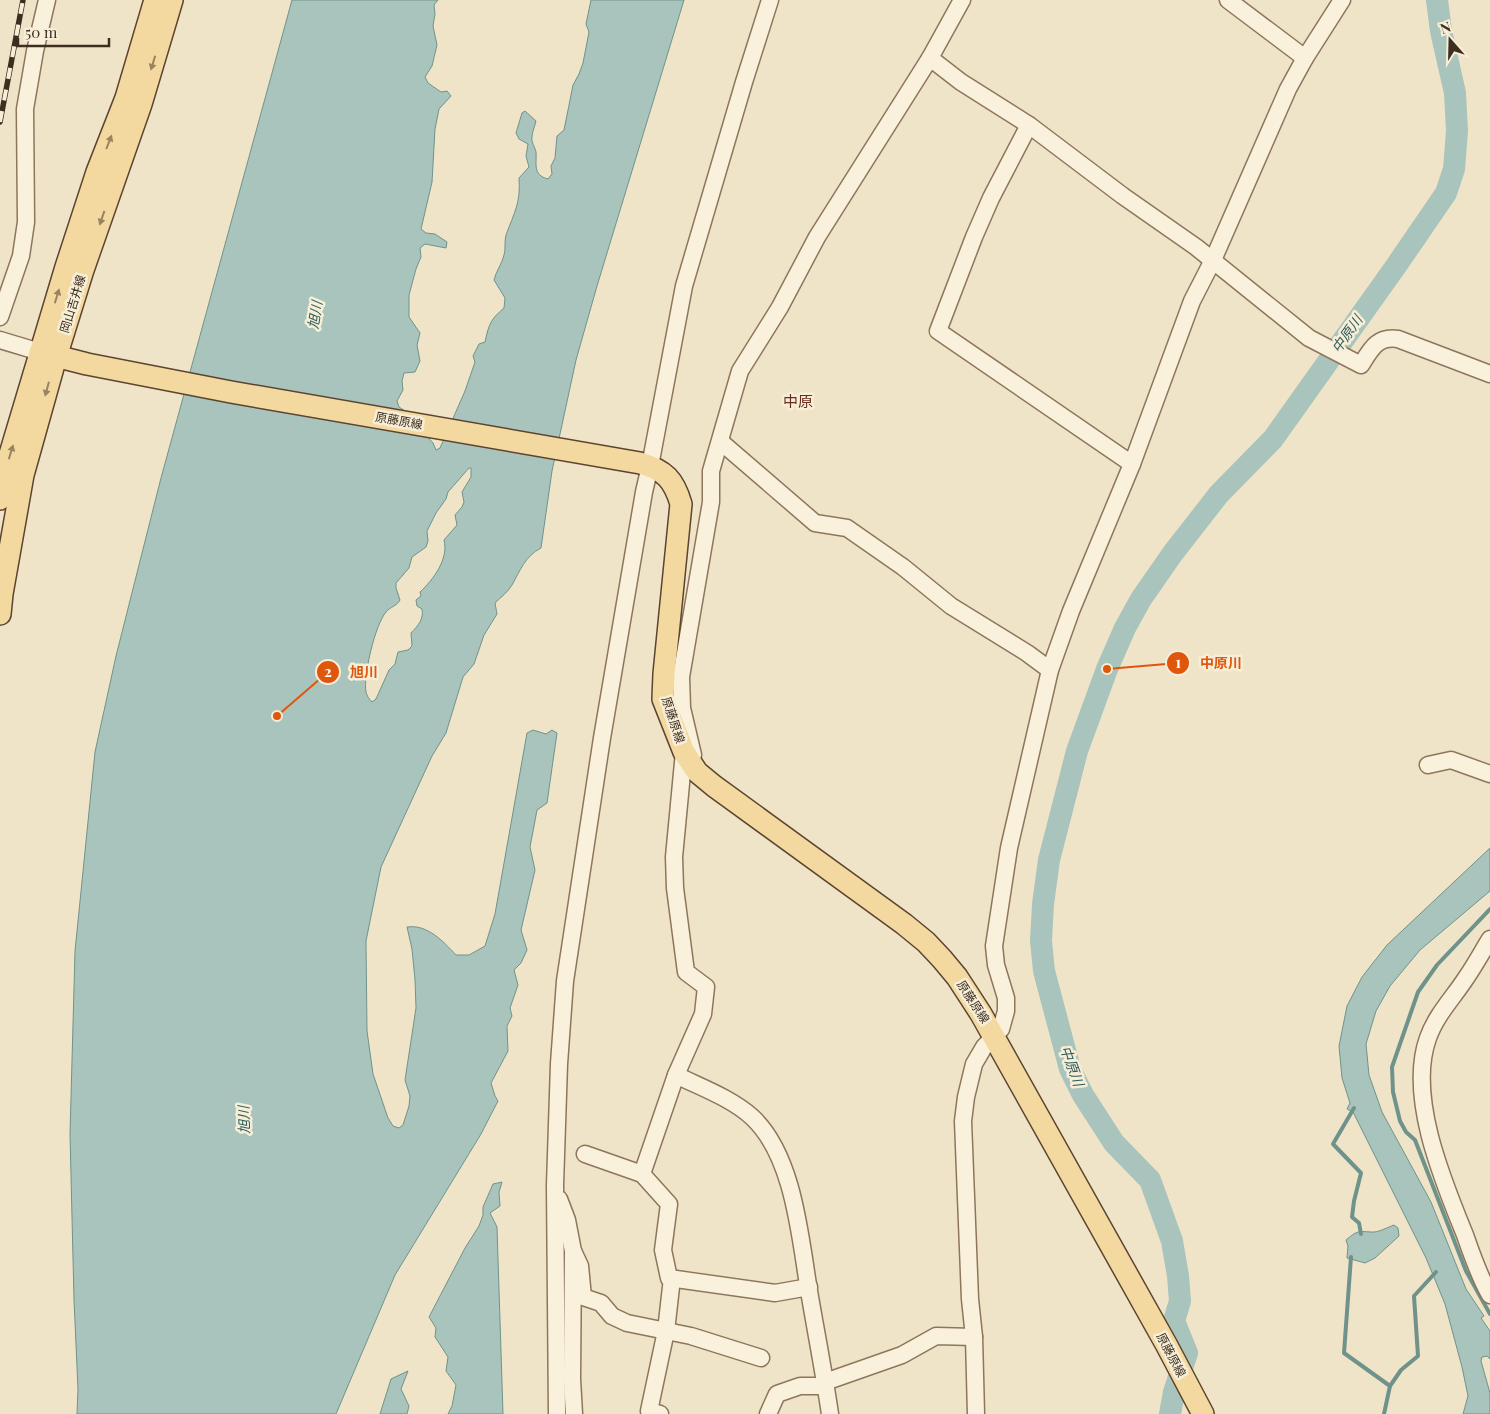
<svg xmlns="http://www.w3.org/2000/svg" width="1490" height="1414" font-family="'Playfair Display','Noto Sans JP',serif">
	<style>
		.water { fill: #a9c4bc; stroke: #6f938a; fill-rule: evenodd }
		.lines { fill: none; stroke-linecap: round; stroke-linejoin: round }
		.stream { stroke: #6f938a; stroke-width: 4 }
		.river { stroke: #a9c4bc; stroke-width: 22 }
		.minor-casing { stroke: #8d765c; stroke-width: 19 }
		.major-casing { stroke: #5b4430; stroke-width: 24 }
		.minor { stroke: #faf1dc; stroke-width: 16 }
		.major { stroke: #f3d9a0; stroke-width: 21 }
		.rail-casing { stroke: #3d2e20; stroke-width: 5.5 }
		.rail { stroke: #f7eed8; stroke-width: 4; stroke-dasharray: 11; stroke-linecap: butt }
		.oneway { fill: #988460 }
		.labels { text-anchor: middle; stroke-width: 5; stroke-linejoin: round; paint-order: stroke }
		.street-label { font-size: 12px; fill: #3d2e20; stroke: #f7eed8 }
		.water-label { font-size: 14px; font-style: italic; fill: #2f5d5a; stroke: #f7eed8 }
		.quarter-label { font-size: 15px; fill: #6b2e1e; stroke: #f7eed8 }
		.leader { fill: none; stroke: #df570d; stroke-width: 2 }
		.callout-dot { fill: #df570d; stroke: #f7eed8; stroke-width: 2 }
		.mark-label { font-size: 15px; text-anchor: middle; font-weight: bold; fill: #fff }
		.callout-label { font-size: 14px; text-anchor: middle; font-weight: bold; fill: #df570d; stroke: #f7eed8; stroke-width: 5; stroke-linejoin: round; paint-order: stroke }
	</style>
	<rect width="100%" height="100%" fill="#f0e4c8"/>
	<g class="water">
		<path d="M 292,0 L 438,0 L 434,5 L 435,14 L 433,26 L 437,45 L 432,66 L 425,77 L 428,83 L 441,92 L 447,91 L 451,96 L 439,109 L 435,129 L 432,182 L 421,229 L 426,233 L 435,234 L 447,242 L 446,248 L 425,244 L 420,248 L 421,257 L 416,269 L 409,295 L 409,317 L 420,333 L 417,345 L 420,361 L 415,372 L 404,373 L 402,381 L 403,390 L 397,401 L 399,407 L 405,411 L 433,443 L 436,450 L 440,448 L 465,391 L 475,362 L 473,356 L 479,344 L 485,342 C 489,324 490,320 504,308 L 505,298 L 494,280 C 496,271 502,264 504,255 C 506,249 504,242 506,235 C 514,213 521,203 519,178 L 529,167 L 526,156 L 528,144 L 519,139 L 516,133 L 522,113 L 525,111 L 536,121 C 535,126 532,132 532,137 C 531,142 535,147 536,152 C 537,163 532,175 548,179 L 552,174 L 551,166 L 555,158 L 557,136 L 564,130 L 573,85 L 579,74 L 583,63 L 589,32 L 586,24 L 591,0 L 684,0 L 597,286 L 576,360 L 552,471 L 541,548 C 525,556 520,571 512,585 C 508,592 501,597 495,603 L 497,614 L 484,635 L 474,664 L 463,677 L 446,733 L 432,756 L 381,867 L 366,941 L 367,1031 L 373,1074 L 388,1118 L 393,1126 L 399,1128 L 403,1125 L 409,1106 L 410,1096 L 405,1080 L 416,1008 L 415,980 L 412,949 L 407,927 C 427,924 443,941 456,955 L 469,955 L 485,946 L 495,914 L 527,733 L 533,730 L 546,734 L 552,730 L 557,733 L 547,803 L 537,810 L 530,847 L 535,870 L 521,930 L 527,950 L 521,963 L 514,970 L 518,985 L 510,1008 L 512,1016 L 507,1026 L 508,1051 L 491,1083 L 495,1096 L 498,1101 L 481,1134 L 395,1275 L 336,1414 L 77,1414 L 78,1389 L 74,1300 L 70,1134 L 75,951 L 95,752 L 116,656 L 161,478 ZM 469,468 L 471,468 L 471,477 L 462,492 L 464,502 L 462,507 L 455,515 L 457,525 L 444,540 C 449,559 433,580 420,592 L 421,596 L 416,600 L 417,606 L 422,609 C 424,619 418,626 411,633 L 412,646 L 408,650 L 398,652 L 395,664 L 389,670 L 376,699 L 372,702 C 369,699 367,696 366,692 C 363,676 375,625 386,612 C 390,607 397,606 400,600 L 396,588 L 396,583 L 409,568 L 412,557 L 426,547 L 428,541 L 427,531 L 436,513 L 446,499 L 448,492 Z"/>
		<path d="M 1490,848 L 1490,891 L 1420,950 L 1390,986 L 1376,1011 L 1366,1044 L 1369,1075 L 1382,1112 L 1431,1202 L 1466,1289 L 1484,1316 L 1481,1318 L 1490,1331 L 1490,1359 L 1487,1356 L 1482,1357 L 1481,1361 L 1490,1393 L 1490,1414 L 1463,1414 L 1468,1396 L 1462,1367 L 1445,1304 L 1426,1258 L 1353,1112 L 1347,1109 L 1350,1103 L 1342,1078 L 1339,1046 L 1347,1006 L 1362,977 L 1387,945 Z"/>
		<path d="M 502,1182 L 499,1192 L 500,1206 L 490,1213 L 497,1227 L 503,1414 L 448,1414 L 452,1406 L 456,1385 L 446,1371 L 448,1357 L 435,1337 L 436,1328 L 429,1317 L 465,1248 L 479,1226 L 483,1215 L 483,1207 L 493,1184 Z"/>
		<path d="M 1394,1225 L 1398,1228 L 1399,1236 L 1375,1258 L 1365,1263 L 1347,1258 L 1348,1246 L 1346,1240 C 1357,1231 1357,1231 1371,1232 C 1378,1233 1388,1227 1394,1225 Z"/>
		<path d="M 408,1371 L 401,1389 L 409,1406 L 407,1414 L 380,1414 L 391,1379 Z"/>
	</g>
	<g class="lines">
		<g class="stream">
			<path d="M 1490,909 L 1437,965 L 1418,992 L 1392,1067 L 1393,1092 L 1400,1121 L 1406,1132 L 1415,1140 L 1466,1271 L 1490,1314"/>
			<path d="M 1354,1108 L 1333,1144 L 1361,1173 L 1354,1201 L 1352,1217 L 1359,1223 L 1361,1234"/>
			<path d="M 1351,1257 L 1344,1353 L 1390,1386 L 1384,1414"/>
			<path d="M 1390,1386 L 1401,1370 L 1418,1356 L 1414,1296 L 1436,1272"/>
		</g>
		<path class="river" d="M 1170,1414 L 1174,1392 L 1187,1353 L 1174,1321 L 1180,1301 L 1178,1276 L 1172,1241 L 1150,1180 L 1114,1143 L 1083,1095 L 1070,1069 L 1044,971 L 1041,941 L 1043,904 L 1049,860 L 1077,751 L 1107,669 L 1125,628 L 1141,599 L 1173,553 L 1219,494 L 1273,439 L 1396,266 L 1446,193 L 1454,169 L 1457,131 L 1455,93 L 1441,31 L 1437,0"/>
		<g class="minor-casing">
			<g id="minor">
				<path d="M 1228,0 L 1305,58"/>
				<path d="M 930,58 L 961,82 L 1029,125 L 1123,196 L 1196,247 L 1309,338 L 1361,365 C 1371,349 1377,336 1398,339 L 1490,374"/>
				<path d="M 1029,125 L 991,198 L 974,237 L 938,331 L 1132,464"/>
				<path d="M 0,317 L 21,256 L 26,222 L 25,109 L 35,51 L 47,0"/>
				<path d="M 0,340 L 40,352"/>
				<path d="M 721,442 L 815,523 L 847,528 L 903,567 L 951,606 L 1027,653 L 1050,670"/>
				<path d="M 693,755 L 682,708 L 681,677 L 711,502 L 711,471 L 740,371 L 780,307 L 817,237 L 930,58 L 962,0"/>
				<path d="M 1428,765 L 1451,760 L 1490,774"/>
				<path d="M 1490,939 C 1482,952 1475,965 1466,978 C 1453,998 1436,1015 1428,1038 C 1407,1096 1443,1181 1465,1235 C 1472,1255 1479,1276 1490,1295"/>
				<path d="M 676,1075 C 700,1087 731,1098 752,1117 C 794,1156 800,1237 809,1291 C 816,1332 824,1373 830,1414"/>
				<path d="M 585,1154 L 642,1174 L 669,1204 L 663,1250 L 669,1278 L 775,1293 L 809,1287"/>
				<path d="M 642,1174 L 676,1075 L 703,1014 L 706,987 L 686,972 L 675,888 L 674,857 L 684,752"/>
				<path d="M 559,1199 L 567,1220 L 573,1251 L 572,1379 L 574,1414"/>
				<path d="M 573,1251 L 580,1266 L 583,1297 L 601,1303 L 612,1316 L 627,1323 L 691,1336 L 761,1358"/>
				<path d="M 825,1382 L 902,1355 L 936,1336 L 974,1337"/>
				<path d="M 557,1414 L 555,1185 L 559,1064 L 565,981 L 602,738 L 644,492 L 650,466 L 684,286 L 744,82 L 770,0"/>
				<path d="M 660,1414 L 649,1411 L 666,1331 L 672,1278"/>
				<path d="M 768,1414 L 777,1394 L 800,1386 L 826,1386"/>
				<path d="M 976,1414 L 974,1337 L 970,1299 L 963,1121 L 966,1097 L 974,1064 L 984,1047 L 1001,1029 L 1006,1011 L 1006,998 L 996,965 L 994,946 L 1009,848 L 1050,670 L 1071,611 L 1132,464 L 1192,301 L 1213,260 L 1288,89 L 1305,58 L 1342,0"/>
			</g>
		</g>
		<g class="major-casing">
			<g id="major">
				<path d="M 40,352 L 87,364 L 231,392 L 640,463 C 665,470 674,480 681,504 L 664,674 L 663,699 L 684,752 L 697,772 L 714,786 L 904,924 L 926,942 L 942,959 L 957,977 L 981,1014 L 1166,1344 L 1203,1414"/>
				<path d="M 0,499 L 5,471 L 66,267 L 97,172 L 126,98 L 155,0"/>
				<path d="M 0,614 L 2,594 L 23,475 L 56,357 L 83,270 L 141,104 L 172,0"/>
			</g>
		</g>
		<use href="#minor" class="minor"/>
		<use href="#major" class="major"/>
		<g class="rail-casing">
			<path id="rail" d="M 0,122 L 23,0"/>
		</g>
		<use href="#rail" class="rail"/>
	</g>
	<defs><path id="oneway-solid" d="M-6-.8H1V-3.2L6.5 0L1 3.2V.8H-6Z" transform="scale(1.25)"/></defs>
	<g class="oneway">
		<use href="#oneway-solid" transform="translate(153 63) rotate(107)"/>
		<use href="#oneway-solid" transform="translate(109 142) rotate(-69)"/>
		<use href="#oneway-solid" transform="translate(102 218) rotate(109)"/>
		<use href="#oneway-solid" transform="translate(57 296) rotate(-73)"/>
		<use href="#oneway-solid" transform="translate(47 389) rotate(105)"/>
		<use href="#oneway-solid" transform="translate(11 452) rotate(-73)"/>
	</g>
	<g class="labels">
		<g class="street-label">
			<text transform="translate(73 304) rotate(-73)" y="4">岡山吉井線</text>
			<text transform="translate(399 421) rotate(10)" y="4">原藤原線</text>
			<text transform="translate(673 720) rotate(72)" y="4">原藤原線</text>
			<text transform="translate(973 1002) rotate(57)" y="4">原藤原線</text>
			<text transform="translate(1171 1355) rotate(62)" y="4">原藤原線</text>
		</g>
		<g class="water-label">
			<text transform="translate(315 315) rotate(-81)" y="5">旭川</text>
			<text transform="translate(1347 334) rotate(-55)" y="5">中原川</text>
			<text transform="translate(1072 1066) rotate(70)" y="5">中原川</text>
			<text transform="translate(244 1120) rotate(-92)" y="5">旭川</text>
		</g>
		<g class="quarter-label">
			<text x="798" y="407">中原</text>
		</g>
	</g>
	<path class="leader" d="M1107 669L1178 663M277 716L328 672"/>
	<g class="callout-dot">
		<circle cx="1107" cy="669" r="5"/>
		<circle cx="277" cy="716" r="5"/>
		<circle cx="1178" cy="663" r="12"/>
		<circle cx="328" cy="672" r="12"/>
	</g>
	<g class="mark-label">
		<text x="1178" y="668">1</text>
		<text x="328" y="677">2</text>
	</g>
	<g class="callout-label">
		<text x="1221" y="668">中原川</text>
		<text x="364" y="677">旭川</text>
	</g>
	<g transform="translate(1450 40) rotate(340)" stroke="#f7eed8" stroke-width="4" paint-order="stroke">
	<path d="M0-4L9 19L0 12L-9 19Z" fill="#3d2e20"/>
	<text y="-8" font-size="14" font-weight="bold" text-anchor="middle" fill="#3d2e20">N</text>
	</g>
	<path d="M18 38v8h91v-8" fill="none" stroke="#3d2e20" stroke-width="2.5"/>
	<text x="25" y="38" font-size="15" fill="#3d2e20" stroke="#f7eed8" stroke-width="4" paint-order="stroke">50 m</text>
</svg>
